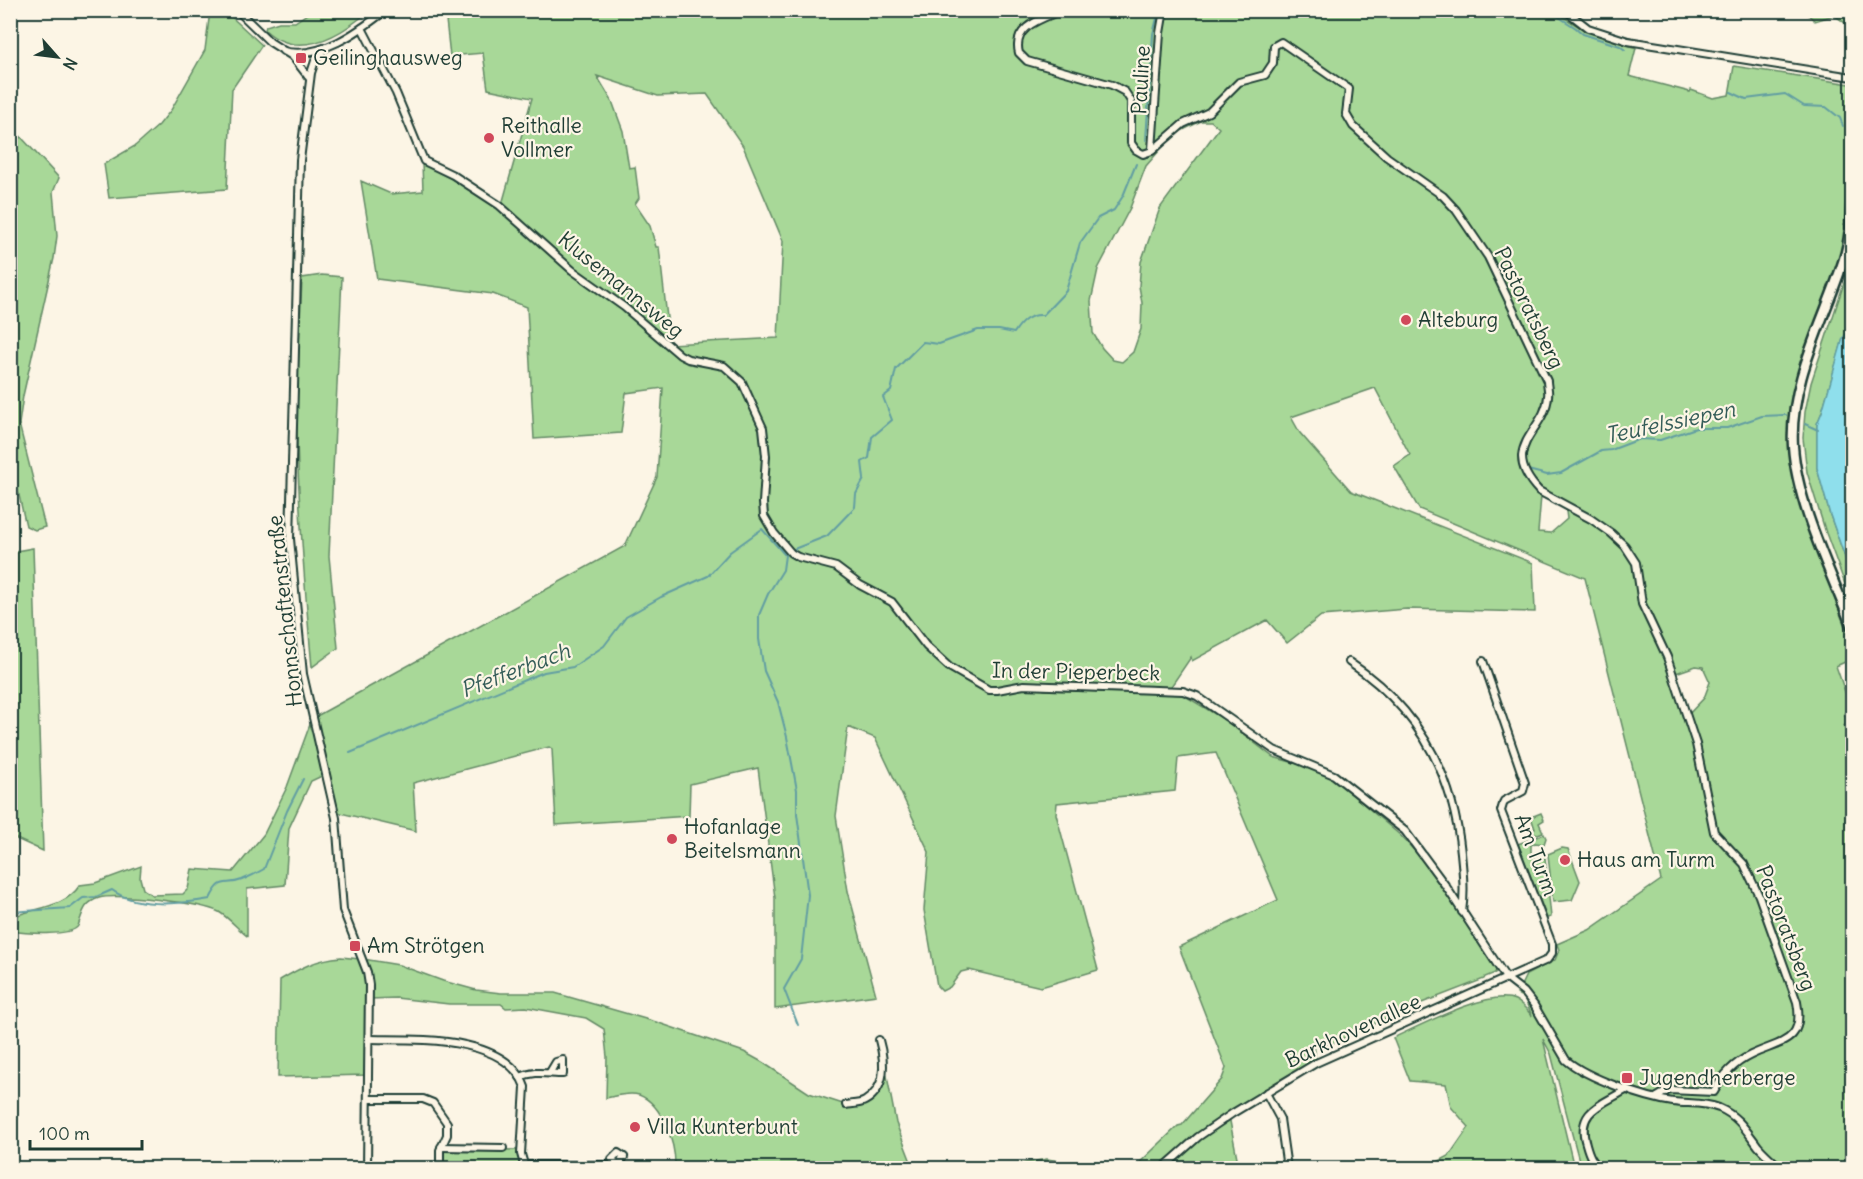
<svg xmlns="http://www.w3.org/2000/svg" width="1863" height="1179" font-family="Delius,sans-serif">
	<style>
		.green { fill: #a8d898; stroke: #648a66; stroke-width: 1.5; fill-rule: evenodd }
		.water { fill: #8fdfec; stroke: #629ea2; stroke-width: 1.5 }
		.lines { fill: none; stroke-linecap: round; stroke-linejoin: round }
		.stream { stroke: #629ea2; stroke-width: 2 }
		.minor-casing { stroke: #1f3d34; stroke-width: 10 }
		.secondary-casing { stroke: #1f3d34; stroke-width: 13 }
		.minor { stroke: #fcf5e5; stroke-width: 6 }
		.secondary { stroke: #fcf5e5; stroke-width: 8 }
		.poi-dot { fill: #d1495b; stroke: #fcf5e5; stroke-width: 2 }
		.labels { text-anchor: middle; stroke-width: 4.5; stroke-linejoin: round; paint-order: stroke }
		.poi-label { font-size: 21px; fill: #1f3d34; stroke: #fcf5e5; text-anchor: start }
		.street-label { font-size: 21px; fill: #1f3d34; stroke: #fcf5e5 }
		.water-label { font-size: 22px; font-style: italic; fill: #355d59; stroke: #fcf5e5 }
	</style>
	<rect width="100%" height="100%" fill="#fcf5e5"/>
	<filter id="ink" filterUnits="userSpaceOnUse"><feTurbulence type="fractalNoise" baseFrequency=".0167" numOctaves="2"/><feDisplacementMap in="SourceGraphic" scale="12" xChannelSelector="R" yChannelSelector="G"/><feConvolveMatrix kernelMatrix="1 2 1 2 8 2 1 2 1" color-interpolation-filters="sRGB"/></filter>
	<g filter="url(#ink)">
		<g class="green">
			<path d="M 313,10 L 369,10 L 369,11 C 341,35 299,61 265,30 L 266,26 L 279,22 L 295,22 Z"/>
			<path d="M 210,11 L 225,11 L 262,45 L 232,89 L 227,189 L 109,198 L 104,164 L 135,146 L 159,125 L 171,110 L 205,50 Z"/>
			<path d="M 445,11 L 1554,11 L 1586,31 L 1636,48 L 1629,76 L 1690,92 L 1691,90 L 1713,98 L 1729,95 L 1734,66 L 1850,84 L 1849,102 L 1852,106 L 1852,137 L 1845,236 L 1840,257 L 1805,355 L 1796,389 L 1789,432 L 1792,471 L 1802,509 L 1852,646 L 1852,659 L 1836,666 L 1851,709 L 1844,714 L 1848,722 L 1844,726 L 1852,740 L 1852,1168 L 1581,1168 L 1551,1054 L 1543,1039 L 1574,1168 L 1426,1168 L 1449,1156 L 1469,1127 L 1451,1107 L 1446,1084 L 1410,1081 L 1393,1038 C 1418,1027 1490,988 1515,1000 C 1523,1004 1527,1010 1532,1016 L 1524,998 L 1517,994 L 1526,975 L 1555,960 L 1559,950 L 1557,944 L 1589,930 L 1661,880 L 1585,578 L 1419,509 L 1394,466 L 1410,455 L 1375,388 L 1291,417 L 1300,433 L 1351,491 L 1533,563 L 1535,612 L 1407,609 L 1321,616 L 1287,643 L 1267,620 L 1192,661 L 1191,657 L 1170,688 L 1044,684 L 1044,690 L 1182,694 L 1225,720 L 1273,757 L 1309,767 L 1333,778 L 1401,836 L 1421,858 L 1497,967 L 1495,973 L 1485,977 L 1484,979 L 1401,1011 L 1331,1044 L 1314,1044 L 1316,1061 L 1229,1116 L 1239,1168 L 1134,1168 L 1178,1126 L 1182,1125 L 1222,1079 L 1226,1068 L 1179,947 L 1278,900 L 1216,753 L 1178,758 L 1175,791 L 1057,803 L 1056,814 L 1098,970 L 1041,987 L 969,970 L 961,972 L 950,987 L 942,991 L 937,986 L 924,910 L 929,852 L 875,738 L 848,727 L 836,816 L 848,891 L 876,995 L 775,1009 L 775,898 L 758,768 L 690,784 L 689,816 L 556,825 L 552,749 L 549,747 L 413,783 L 416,831 L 336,812 L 313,718 L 625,546 L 657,477 L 663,388 L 626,393 L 621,433 L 534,439 L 527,307 L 493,294 L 377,279 L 361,181 L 391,194 L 423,191 L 422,163 L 467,187 L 501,208 L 532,98 L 488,89 L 483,53 L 450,56 ZM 597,76 L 658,96 L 707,94 L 743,146 L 783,241 L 778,338 L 670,344 L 659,247 L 656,247 L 650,226 L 635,204 L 639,198 L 635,167 L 629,168 L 623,131 L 612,101 ZM 1201,121 L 1211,121 L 1219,128 L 1160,208 L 1141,262 L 1139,286 L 1142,303 L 1141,329 L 1133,352 L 1122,362 L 1113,360 L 1102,348 L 1093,333 L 1091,301 L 1098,269 L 1130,208 L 1146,166 L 1173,135 ZM 1543,492 L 1565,504 L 1567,519 L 1551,533 L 1538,532 L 1541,496 ZM 1696,666 L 1703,667 L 1710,682 L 1704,698 L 1686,717 L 1670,675 Z"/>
			<path d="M 1804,11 L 1852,11 L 1852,28 L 1834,15 L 1815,21 Z"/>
			<path d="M 10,125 L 59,178 L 53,192 L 57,236 L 54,258 L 23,396 L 19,424 L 45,527 L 35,530 L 26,526 L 10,456 Z"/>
			<path d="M 1852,259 L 1852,325 L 1843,339 L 1822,412 L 1817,424 L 1817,468 L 1830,515 L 1852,577 L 1852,603 L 1826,533 L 1807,472 L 1803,438 L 1805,412 L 1811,383 Z"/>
			<path d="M 322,275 L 342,277 L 329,556 L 338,648 L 312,667 C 305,591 299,515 297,438 C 296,385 300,331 302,278 Z"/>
			<path d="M 33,548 L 43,851 L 10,836 L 11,552 Z"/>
			<path d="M 312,719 L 326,774 L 311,781 L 289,828 L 285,885 L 247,889 L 247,936 C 238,929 229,918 219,912 C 202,903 117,893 99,898 C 83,903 83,913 78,926 C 72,937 22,933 11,931 L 10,918 C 35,907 64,909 80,885 L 95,883 L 141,866 L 140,878 L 143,889 L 152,895 L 183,894 L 188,889 L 192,869 L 233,872 L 264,834 L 287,787 Z"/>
			<path d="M 1541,813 L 1544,820 L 1539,823 L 1543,832 L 1535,835 L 1531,830 L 1535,829 L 1531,817 Z"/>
			<path d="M 1544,834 L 1546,838 L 1544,844 L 1535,843 L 1531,845 L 1531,852 L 1535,858 L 1545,858 L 1551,917 L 1547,918 L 1518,844 Z"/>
			<path d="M 1562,848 L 1568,849 L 1580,881 L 1572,900 L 1553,902 L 1548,854 Z"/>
			<path d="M 341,957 L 360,959 L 366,972 L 368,1075 L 278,1077 L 280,980 C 300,968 317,959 341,957 Z"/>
			<path d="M 363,959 L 399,965 L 443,981 L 476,990 L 501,993 L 555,993 L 656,1022 L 744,1052 L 762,1062 L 809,1093 L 846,1105 L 862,1103 L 879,1088 L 887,1076 L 896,1123 L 913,1167 L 932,1168 L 675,1168 C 676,1145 663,1104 639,1095 C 628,1092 616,1096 606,1098 L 607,1057 L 604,1029 L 586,1018 L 526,1007 L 506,1008 L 501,1004 L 449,1004 L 396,998 L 371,999 Z"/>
			<path d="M 442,1149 L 518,1150 L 519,1165 L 521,1168 L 442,1168 Z"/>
			<path d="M 1047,1159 L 1079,1164 L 1087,1168 L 997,1168 Z"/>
		</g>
		<path class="water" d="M 1852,325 L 1852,577 L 1830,515 L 1817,468 L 1817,424 L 1822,412 L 1843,338 Z"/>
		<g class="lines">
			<g class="stream">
				<path d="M 1548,10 L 1576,28 L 1583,34 L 1620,46 L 1625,50"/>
				<path d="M 1731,92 L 1746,99 L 1785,94 L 1804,106 L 1826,107 L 1840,118 L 1843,126"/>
				<path d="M 1146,140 L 1153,34 L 1159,10"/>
				<path d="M 10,409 L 11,409"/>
				<path d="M 1805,424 L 1818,430"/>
				<path d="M 1528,470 L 1547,475 L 1561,473 L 1601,451 L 1611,450 L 1640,439 L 1660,440 L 1696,428 L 1727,428 L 1762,416 L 1786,415"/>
				<path d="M 794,549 L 827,536 L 855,507 L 856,494 L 864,479 L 862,462 L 869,458 L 872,437 L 892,420 L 883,397 L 891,391 L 896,369 L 923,342 L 939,344 L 978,330 L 999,330 L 1014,333 C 1021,322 1029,314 1043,315 L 1066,291 L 1080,243 L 1098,218 L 1114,210 L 1123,196 L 1136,164"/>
				<path d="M 350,753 L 544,672 L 573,667 L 604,646 L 626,617 L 661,597 L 708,576 L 730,552 L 762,529 L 785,555 L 783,570 L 768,594 L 759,615 L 759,639 L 764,671 L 778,702 L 787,737 L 797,790 L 797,814 L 808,895 L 801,959 L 784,989 L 798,1025"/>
				<path d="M 10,912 L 70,908 L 83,898 L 96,897 L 112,890 C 136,908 181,904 210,899 C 222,875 224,887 242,880 C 249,877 257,873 264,869 L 287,811 L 303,779"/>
			</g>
			<g class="minor-casing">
				<g id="minor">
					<path d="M 237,10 L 270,42 L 292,56 L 310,79"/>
					<path d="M 1062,10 C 1042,19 1012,26 1019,53 L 1027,61 L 1112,85 L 1125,92 L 1131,101 L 1131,143 L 1136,150 L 1143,154 L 1152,151 L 1183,124 L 1209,112 L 1239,82 L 1265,75 L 1273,63 L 1274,46 L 1281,42 L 1349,89 L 1346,114 L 1353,126 L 1387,157 L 1443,196 L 1456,210 L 1488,257 L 1547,381 C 1547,386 1549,391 1548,396 C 1546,432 1497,446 1539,491 L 1591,519 L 1611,533 L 1625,546 L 1636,563 L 1642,604 L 1667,657 L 1696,744 L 1714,832 L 1744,864 L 1759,896 L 1797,1002 C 1805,1043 1780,1041 1751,1055 C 1734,1063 1722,1076 1714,1092 L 1669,1090 L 1657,1097"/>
					<path d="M 1565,10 L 1588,28 L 1628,41 L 1852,77"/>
					<path d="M 362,28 L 396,93 L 424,161 L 453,175 L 499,205 L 572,270 L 624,307 L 680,355 L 688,359 L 724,366 L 742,382 L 763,428 L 766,456 L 763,503 L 764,516 L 774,533 L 791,553 L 798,557 L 836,567 L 860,585 L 892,602 L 926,646 L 949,667 L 989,690 L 997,690 L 1024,685 L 1183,691 L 1197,696 L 1274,750 L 1334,775 L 1405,831 L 1445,885 L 1506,978 L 1524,992 L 1534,1005 L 1566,1060 C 1587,1078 1645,1098 1673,1102 C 1689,1104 1703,1102 1719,1108 C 1738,1116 1746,1130 1758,1146 C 1765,1154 1773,1161 1781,1168"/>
					<path d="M 326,47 L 316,58 L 311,73 L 300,160 L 290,539 L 303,674 L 336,818 L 343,910 L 367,972 L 369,985 L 367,1168"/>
					<path d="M 283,51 C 320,60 358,32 386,10"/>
					<path d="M 1152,150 L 1160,33 L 1164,10"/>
					<path d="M 1349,662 C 1417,707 1453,772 1461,853 C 1463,873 1465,892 1462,912"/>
					<path d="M 369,1039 C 414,1040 506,1034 525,1087 L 521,1154 L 525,1168"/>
					<path d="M 520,1077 C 535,1070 548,1074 563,1074 L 563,1060 L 556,1062 L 550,1072"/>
					<path d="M 1266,1093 L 1280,1119 L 1287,1168"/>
					<path d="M 368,1099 L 423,1099 L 433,1103 L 447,1123 L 447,1135 L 440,1150 L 440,1168"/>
					<path d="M 846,1105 C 852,1104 860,1104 865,1101 C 887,1088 885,1061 879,1040"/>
					<path d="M 441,1147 L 503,1148"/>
					<path d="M 525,1165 L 604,1165 L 620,1164 L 624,1157 L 618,1153 L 612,1159 L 617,1164"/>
					<path d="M 1163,1168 L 1198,1137 L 1233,1113 L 1316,1063 L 1547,960 L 1552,953 L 1552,944 L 1501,811 L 1504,801 L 1523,791 L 1525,783 L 1483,661"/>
					<path d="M 1600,1168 C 1592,1162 1589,1155 1586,1144 C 1575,1110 1604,1104 1627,1089"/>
				</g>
			</g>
			<g class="secondary-casing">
				<path id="secondary" d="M 1852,191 C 1851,213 1851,237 1844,259 C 1825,319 1789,381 1793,446 C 1797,505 1831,572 1852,627"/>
			</g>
			<use href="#minor" class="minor"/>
			<use href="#secondary" class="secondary"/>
		</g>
	</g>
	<g class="poi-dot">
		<rect x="295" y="52" width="12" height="12" rx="3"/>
		<circle cx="489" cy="138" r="6"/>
		<circle cx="1406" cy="320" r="6"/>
		<circle cx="672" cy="839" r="6"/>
		<circle cx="1565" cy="860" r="6"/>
		<rect x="349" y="940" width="12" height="12" rx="3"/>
		<rect x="1621" y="1072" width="12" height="12" rx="3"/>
		<circle cx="635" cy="1127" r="6"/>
	</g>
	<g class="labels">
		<g class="poi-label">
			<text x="313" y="65">Geilinghausweg</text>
			<text x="501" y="133">Reithalle<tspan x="501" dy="24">Vollmer</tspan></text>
			<text x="1418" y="327">Alteburg</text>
			<text x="684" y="834">Hofanlage<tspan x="684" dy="24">Beitelsmann</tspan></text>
			<text x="1577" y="867">Haus am Turm</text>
			<text x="367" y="953">Am Strötgen</text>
			<text x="1639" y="1085">Jugendherberge</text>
			<text x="647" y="1134">Villa Kunterbunt</text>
		</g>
		<g class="street-label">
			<text transform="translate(1141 80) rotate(-87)" y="7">Pauline</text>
			<text transform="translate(621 285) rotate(39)" y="7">Klusemannsweg</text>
			<text transform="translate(1529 308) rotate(64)" y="7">Pastoratsberg</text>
			<text transform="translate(285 611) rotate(-96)" y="7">Honnschaftenstraße</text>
			<text transform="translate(1076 672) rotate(1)" y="7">In der Pieperbeck</text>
			<text transform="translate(1536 855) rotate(69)" y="7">Am Turm</text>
			<text transform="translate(1786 928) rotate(69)" y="7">Pastoratsberg</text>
			<text transform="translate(1353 1031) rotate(-25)" y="7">Barkhovenallee</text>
		</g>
		<g class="water-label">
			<text transform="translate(1670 422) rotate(-12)" y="8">Teufelssiepen</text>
			<text transform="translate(515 670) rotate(-21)" y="8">Pfefferbach</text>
		</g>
	</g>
	<rect width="1863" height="1179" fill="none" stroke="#fcf5e5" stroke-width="36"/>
	<rect x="18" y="18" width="1827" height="1143" fill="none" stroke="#1f3d34" stroke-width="2" filter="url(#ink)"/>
	<g transform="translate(57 57) rotate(118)" stroke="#fcf5e5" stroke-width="4.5" paint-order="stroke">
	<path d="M0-4.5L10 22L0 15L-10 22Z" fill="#1f3d34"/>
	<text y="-9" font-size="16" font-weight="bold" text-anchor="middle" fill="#1f3d34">N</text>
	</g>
	<path d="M30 1140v9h112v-9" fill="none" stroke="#1f3d34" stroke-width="3"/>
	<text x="39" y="1140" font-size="18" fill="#1f3d34" stroke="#fcf5e5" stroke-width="4.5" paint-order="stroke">100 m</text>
</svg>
